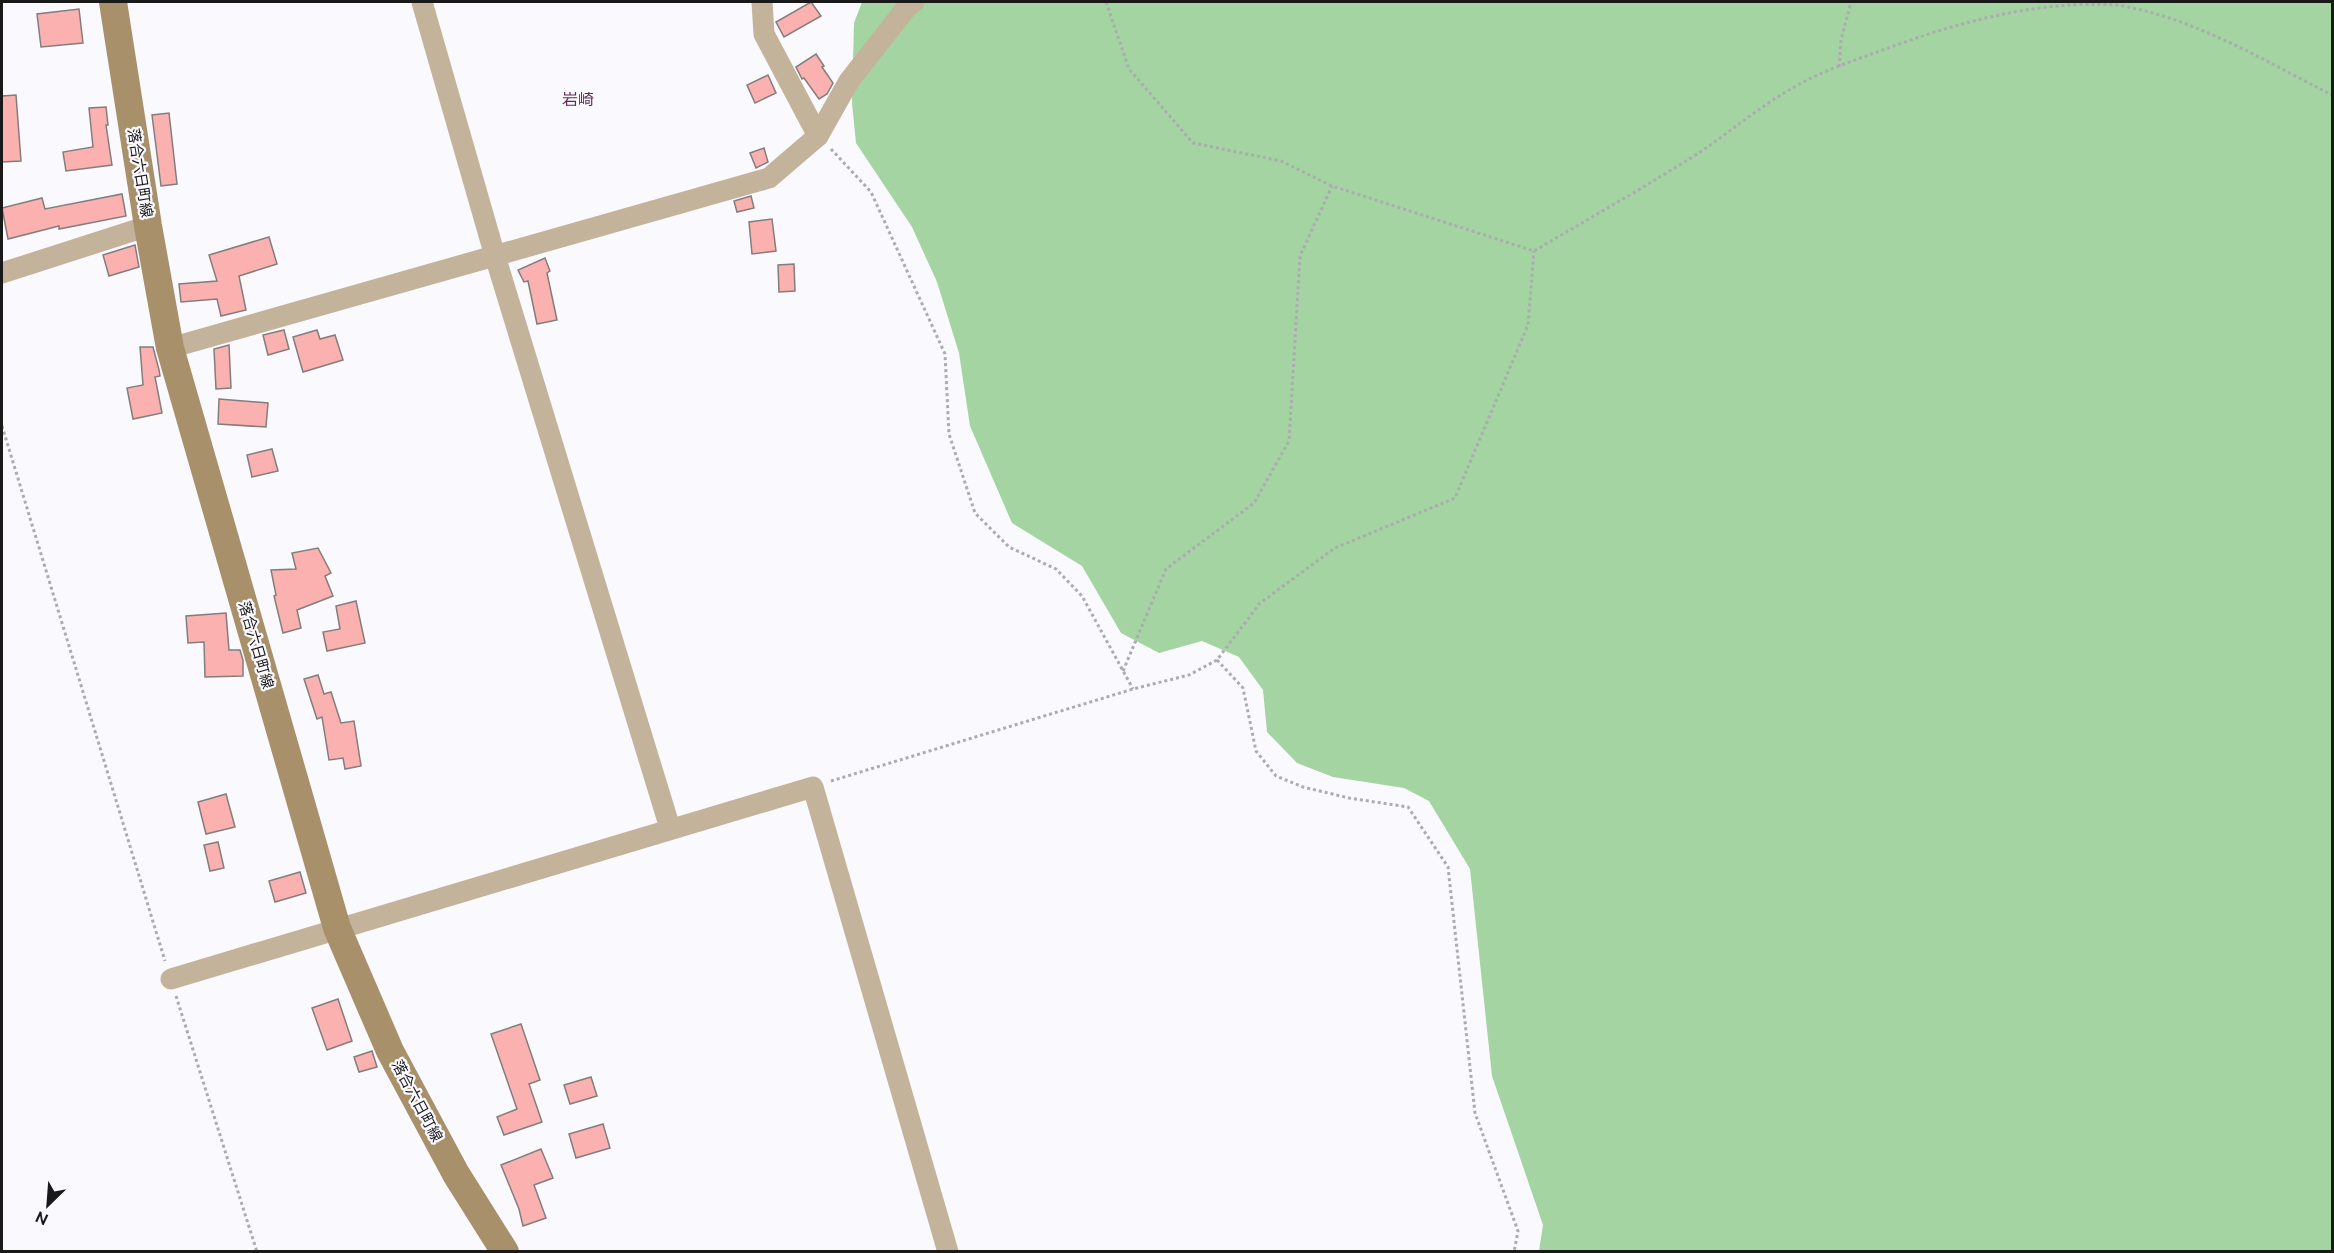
<svg xmlns="http://www.w3.org/2000/svg" width="2334" height="1253" font-family="Ubuntu,'Noto Sans JP',sans-serif">
	<style>
		.forest { fill: #a3d4a2 }
		.building { fill: #fab1b0; stroke: #837d7d; stroke-width: 1.5 }
		.lines { fill: none; stroke-linecap: round; stroke-linejoin: round }
		.path { stroke: #acabaf; stroke-width: 3; stroke-dasharray: 3 3; stroke-linecap: butt }
		.street { stroke: #c3b39a; stroke-width: 21 }
		.secondary { stroke: #a8906b; stroke-width: 28 }
		.labels { text-anchor: middle; stroke-width: 4.5; stroke-linejoin: round; paint-order: stroke }
		.street-label { font-size: 15px; fill: #19191a; stroke: #faf9fe }
		.neighbourhood-label { font-size: 16px; fill: #5e2b5a; stroke: #faf9fe }
	</style>
	<rect width="100%" height="100%" fill="#faf9fe"/>
	<path class="forest" d="M 862,2 L 2332,2 L 2332,1251 L 1539,1251 L 1543,1225 L 1492,1076 L 1470,869 L 1429,801 L 1404,788 L 1333,777 L 1297,763 L 1267,732 L 1263,690 L 1239,657 L 1202,641 L 1159,653 L 1121,633 L 1082,566 L 1012,523 L 970,426 L 959,353 L 937,282 L 912,227 L 856,143 L 852,103 L 854,23 Z"/>
	<g class="building">
		<path d="M 811,2 L 821,16 L 784,37 L 776,22 Z"/>
		<path d="M 79,9 L 83,43 L 41,47 L 37,14 Z"/>
		<path d="M 816,54 L 824,66 L 822,67 L 833,83 L 827,94 L 819,99 L 804,78 L 802,79 L 796,67 Z"/>
		<path d="M 768,75 L 776,93 L 755,103 L 747,85 Z"/>
		<path d="M 16,95 L 21,161 L 2,162 L 2,96 Z"/>
		<path d="M 106,107 L 108,125 L 106,125 L 112,165 L 66,171 L 63,152 L 93,147 L 89,108 Z"/>
		<path d="M 169,113 L 177,184 L 161,186 L 152,115 Z"/>
		<path d="M 764,148 L 768,162 L 756,168 L 750,153 Z"/>
		<path d="M 122,194 L 126,216 L 59,229 L 59,226 L 8,239 L 2,208 L 42,198 L 45,209 Z"/>
		<path d="M 751,196 L 754,208 L 737,212 L 734,201 Z"/>
		<path d="M 772,219 L 776,251 L 752,254 L 749,222 Z"/>
		<path d="M 269,237 L 277,264 L 239,276 L 246,310 L 221,316 L 217,299 L 181,302 L 179,284 L 217,281 L 209,255 Z"/>
		<path d="M 135,245 L 139,267 L 109,276 L 103,255 Z"/>
		<path d="M 545,258 L 550,271 L 547,273 L 557,320 L 537,324 L 528,281 L 524,282 L 518,270 Z"/>
		<path d="M 794,264 L 795,291 L 779,292 L 778,265 Z"/>
		<path d="M 284,330 L 289,349 L 268,355 L 263,335 Z"/>
		<path d="M 317,330 L 320,339 L 335,335 L 343,360 L 303,372 L 293,337 Z"/>
		<path d="M 229,345 L 231,388 L 216,389 L 214,349 Z"/>
		<path d="M 140,347 L 153,347 L 159,370 L 160,376 L 155,377 L 162,413 L 133,419 L 127,388 L 143,385 Z"/>
		<path d="M 219,399 L 268,403 L 266,427 L 218,424 Z"/>
		<path d="M 272,449 L 278,471 L 252,477 L 247,455 Z"/>
		<path d="M 318,548 L 331,573 L 325,576 L 333,596 L 297,610 L 301,628 L 283,633 L 274,596 L 276,595 L 271,570 L 296,569 L 292,553 Z"/>
		<path d="M 356,601 L 365,643 L 327,651 L 323,632 L 340,629 L 336,606 Z"/>
		<path d="M 226,613 L 229,650 L 240,650 L 243,660 L 243,676 L 205,677 L 204,642 L 188,643 L 186,616 Z"/>
		<path d="M 318,675 L 324,694 L 331,692 L 341,723 L 354,721 L 361,766 L 345,769 L 343,758 L 329,760 L 322,717 L 317,719 L 304,679 Z"/>
		<path d="M 226,794 L 235,827 L 206,834 L 198,802 Z"/>
		<path d="M 218,842 L 224,868 L 210,871 L 204,845 Z"/>
		<path d="M 300,872 L 306,893 L 275,902 L 269,881 Z"/>
		<path d="M 338,999 L 352,1041 L 327,1050 L 312,1008 Z"/>
		<path d="M 521,1024 L 540,1080 L 529,1084 L 542,1122 L 504,1135 L 497,1117 L 517,1109 L 491,1034 Z"/>
		<path d="M 372,1051 L 377,1067 L 359,1072 L 354,1057 Z"/>
		<path d="M 591,1077 L 597,1096 L 570,1104 L 564,1085 Z"/>
		<path d="M 603,1124 L 610,1148 L 576,1158 L 569,1134 Z"/>
		<path d="M 541,1149 L 553,1178 L 534,1185 L 546,1218 L 523,1226 L 519,1209 L 501,1165 Z"/>
	</g>
	<g class="lines">
		<g class="path">
			<path d="M 1106,2 L 1129,69 L 1193,143 L 1281,161 L 1332,186 L 1534,251 C 1585,221 1636,192 1686,161 C 1722,139 1754,110 1791,89 C 1819,72 1852,61 1883,50 C 1955,23 2037,0 2116,5 C 2191,16 2265,61 2332,95"/>
			<path d="M 1839,67 L 1841,40 L 1851,2"/>
			<path d="M 831,149 L 871,192 L 945,354 L 949,434 L 975,513 L 1009,547 L 1056,569 L 1082,596 L 1133,689"/>
			<path d="M 2,426 L 165,961"/>
			<path d="M 1217,660 L 1243,688 L 1256,751 L 1276,776 L 1303,787 L 1349,798 L 1408,807 L 1448,867 L 1475,1113 L 1518,1231 L 1514,1252"/>
			<path d="M 1123,671 L 1166,569 L 1254,503 L 1289,441 L 1300,256 L 1332,186"/>
			<path d="M 831,781 L 1133,689 L 1189,675 L 1217,660 L 1260,603 L 1335,548 L 1455,498 L 1528,325 L 1534,251"/>
			<path d="M 176,996 L 257,1252"/>
		</g>
		<g class="street">
			<path d="M 422,2 L 495,256 L 670,828"/>
			<path d="M 762,2 L 764,34 L 818,136"/>
			<path d="M 2,273 L 148,226"/>
			<path d="M 170,348 L 769,178 L 818,136 L 849,81 L 907,7 L 914,2"/>
			<path d="M 171,979 L 813,787 L 948,1252"/>
		</g>
		<path class="secondary" d="M 113,2 L 148,226 L 170,348 L 337,928 L 390,1051 L 456,1174 L 505,1252"/>
	</g>
	<g class="labels">
		<g class="street-label">
			<text transform="translate(140 173) rotate(81)" y="5">落合六日町線</text>
			<text transform="translate(256 645) rotate(74)" y="5">落合六日町線</text>
			<text transform="translate(417 1101) rotate(62)" y="5">落合六日町線</text>
		</g>
		<g class="neighbourhood-label">
			<text x="578" y="105">岩崎</text>
		</g>
	</g>
	<rect width="2334" height="1253" fill="none" stroke="#19191a" stroke-width="6"/>
	<g transform="translate(48 1205) rotate(205)" stroke="#faf9fe" stroke-width="4.5" paint-order="stroke">
	<path d="M0-4.5L10 22L0 15L-10 22Z" fill="#19191a"/>
	<text y="-9" font-size="16" font-weight="bold" text-anchor="middle" fill="#19191a">N</text>
	</g>
</svg>
